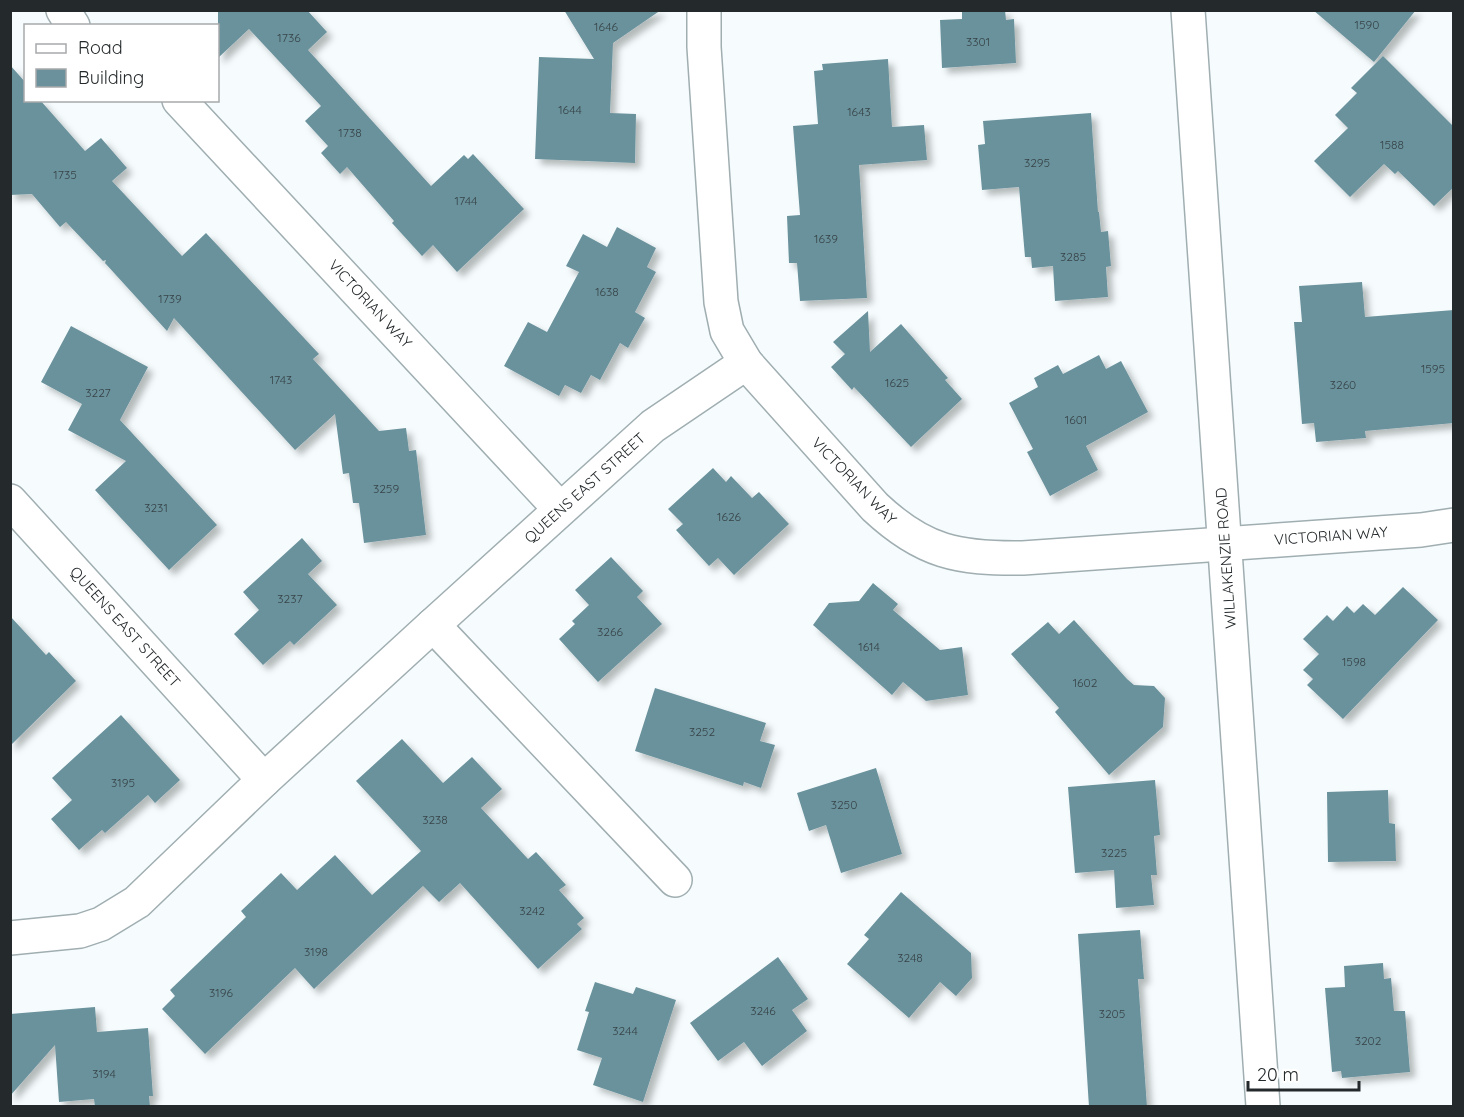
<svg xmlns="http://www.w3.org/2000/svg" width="1464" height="1117" font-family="Quicksand,sans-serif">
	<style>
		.building { fill: #6b929c; filter: url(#shadow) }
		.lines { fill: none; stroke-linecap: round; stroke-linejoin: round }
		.minor-casing { stroke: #a0aeb2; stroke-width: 36 }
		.minor { stroke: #fff; stroke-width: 33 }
		.labels { text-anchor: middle; stroke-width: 6; stroke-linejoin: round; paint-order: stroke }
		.number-label { font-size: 12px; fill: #364347 }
		.street-label { font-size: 15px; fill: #24292b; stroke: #fff }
	</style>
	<defs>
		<filter id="shadow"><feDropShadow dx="5.5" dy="5.5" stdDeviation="3" flood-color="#0004"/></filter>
	</defs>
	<rect width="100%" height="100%" fill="#f6fcfe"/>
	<g class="building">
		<path d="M 218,10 L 307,10 L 327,32 L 308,50 L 431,186 L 464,155 L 468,159 L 473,154 L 524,209 L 457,272 L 433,245 L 422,256 L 392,223 L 394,221 L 347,167 L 340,174 L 321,153 L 328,146 L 305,121 L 321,106 L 249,29 L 218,58 Z"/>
		<path d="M 564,10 L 661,10 L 613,43 L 610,113 L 636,114 L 635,163 L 535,159 L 539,57 L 594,59 Z"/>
		<path d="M 962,10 L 1005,10 L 1006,20 L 1014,19 L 1016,63 L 942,68 L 940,20 L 962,19 Z"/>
		<path d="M 1313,10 L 1416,10 L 1374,62 Z"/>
		<path d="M 1383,56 L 1454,127 L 1454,187 L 1434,206 L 1398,171 L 1395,174 L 1384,164 L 1350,197 L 1314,161 L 1348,128 L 1335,115 L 1357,93 L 1351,88 Z"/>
		<path d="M 888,59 L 892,127 L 924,125 L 927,160 L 859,165 L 867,298 L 800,301 L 797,263 L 789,263 L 787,216 L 800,215 L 793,126 L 818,124 L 814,71 L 823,70 L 822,64 Z"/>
		<path d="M 10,65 L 26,83 L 26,100 L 40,100 L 85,151 L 101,138 L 127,168 L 112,181 L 182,256 L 206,233 L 319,354 L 313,359 L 379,431 L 406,428 L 409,451 L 416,450 L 426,535 L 364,543 L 359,503 L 353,503 L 349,473 L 343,474 L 335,414 L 295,450 L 174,318 L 167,331 L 105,263 L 106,260 L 103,261 L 66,222 L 60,227 L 32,194 L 10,195 Z"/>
		<path d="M 1091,113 L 1098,212 L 1099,212 L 1101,232 L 1108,231 L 1111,266 L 1106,267 L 1108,297 L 1055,301 L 1053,266 L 1032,268 L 1031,257 L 1025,257 L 1019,187 L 982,190 L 978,145 L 985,144 L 983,121 Z"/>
		<path d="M 617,227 L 656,248 L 647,267 L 656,272 L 635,312 L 645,318 L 628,348 L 620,343 L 600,380 L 591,375 L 581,393 L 565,385 L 559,396 L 504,366 L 528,322 L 547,332 L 579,272 L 566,266 L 583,234 L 607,247 Z"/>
		<path d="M 1362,282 L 1365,317 L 1454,310 L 1454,423 L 1365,431 L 1366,438 L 1316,442 L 1314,423 L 1302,424 L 1294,322 L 1302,322 L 1299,286 Z"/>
		<path d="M 868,311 L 870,352 L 901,324 L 948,378 L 945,380 L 962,399 L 911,447 L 854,387 L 852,390 L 831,367 L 845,354 L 833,342 Z"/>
		<path d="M 71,326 L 148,367 L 120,420 L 217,525 L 169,570 L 95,490 L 126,461 L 68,430 L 82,404 L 41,382 Z"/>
		<path d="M 1099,355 L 1106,369 L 1121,361 L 1148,412 L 1086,446 L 1098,470 L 1050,496 L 1027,452 L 1033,449 L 1009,403 L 1038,387 L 1034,378 L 1058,365 L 1063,374 Z"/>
		<path d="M 713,468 L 726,482 L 731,476 L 752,498 L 759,492 L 789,524 L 734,575 L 718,558 L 709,566 L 676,530 L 683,524 L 668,509 Z"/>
		<path d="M 302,538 L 322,561 L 308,574 L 337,605 L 294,645 L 290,641 L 263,665 L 234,634 L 259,610 L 243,592 Z"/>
		<path d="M 611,557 L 643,591 L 637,597 L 662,624 L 598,682 L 559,639 L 575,624 L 572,621 L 589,605 L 575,590 Z"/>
		<path d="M 873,583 L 898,604 L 893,610 L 940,650 L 962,647 L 968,695 L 926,701 L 903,682 L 892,695 L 813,625 L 829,603 L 859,601 Z"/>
		<path d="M 1403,587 L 1438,620 L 1343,719 L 1307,685 L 1313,679 L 1303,670 L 1319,654 L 1303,639 L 1327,615 L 1333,621 L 1347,606 L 1354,613 L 1363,604 L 1375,615 Z"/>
		<path d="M 10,616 L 46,655 L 49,652 L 76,681 L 10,746 Z"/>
		<path d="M 1074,620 L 1127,679 L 1134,685 L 1154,686 L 1165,698 L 1163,727 L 1109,775 L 1055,712 L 1059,708 L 1011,654 L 1048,622 L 1059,634 Z"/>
		<path d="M 655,688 L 766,723 L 760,741 L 775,745 L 761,788 L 744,782 L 743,786 L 635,751 Z"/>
		<path d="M 121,715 L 180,780 L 155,803 L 148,795 L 105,833 L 102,830 L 79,850 L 51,819 L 72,800 L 52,778 Z"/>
		<path d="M 402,739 L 443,783 L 472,757 L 502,789 L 481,808 L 528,859 L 536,852 L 566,885 L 559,890 L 584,918 L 577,924 L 582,929 L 538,969 L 460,883 L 439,902 L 423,886 L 314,989 L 295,968 L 205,1054 L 162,1009 L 175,996 L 170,990 L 246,917 L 241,911 L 281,873 L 297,890 L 335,855 L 372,895 L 421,851 L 356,781 Z"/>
		<path d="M 876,768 L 902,854 L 841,873 L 826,825 L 809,831 L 797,793 Z"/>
		<path d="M 1155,780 L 1160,835 L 1154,836 L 1157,875 L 1151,875 L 1154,905 L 1116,908 L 1114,870 L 1075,873 L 1068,787 Z"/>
		<path d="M 1388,790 L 1389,823 L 1395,824 L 1396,861 L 1328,862 L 1327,792 Z"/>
		<path d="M 901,892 L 971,953 L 972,978 L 956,996 L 940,982 L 909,1018 L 847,964 L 869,939 L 864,935 Z"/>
		<path d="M 1140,930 L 1144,979 L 1138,979 L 1147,1107 L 1089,1107 L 1078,934 Z"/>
		<path d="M 778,957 L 808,999 L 792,1010 L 807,1031 L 762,1066 L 744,1042 L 718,1061 L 690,1023 Z"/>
		<path d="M 1383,963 L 1384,979 L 1391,978 L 1394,1011 L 1405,1011 L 1410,1072 L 1342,1078 L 1341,1071 L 1332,1072 L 1325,988 L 1345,987 L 1344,966 Z"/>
		<path d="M 595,982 L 633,994 L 636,987 L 676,1000 L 643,1102 L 593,1085 L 602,1058 L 577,1050 L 589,1012 L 585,1011 Z"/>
		<path d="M 95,1007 L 97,1032 L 148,1028 L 153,1096 L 149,1096 L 150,1107 L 95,1107 L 94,1099 L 59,1102 L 55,1045 L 10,1096 L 10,1014 Z"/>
	</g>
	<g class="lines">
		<g class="minor-casing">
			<g id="minor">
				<path d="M 63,10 L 73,26"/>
				<path d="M 704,10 L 704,47 L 721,302 L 727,331 L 746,363 L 875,507 C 923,552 958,559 1023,558 L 1421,530 L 1454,525"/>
				<path d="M 1188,10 L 1263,1106"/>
				<path d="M 179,100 L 560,509"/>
				<path d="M 10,501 L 264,780"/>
				<path d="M 675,880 L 433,625 L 653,426 L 746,363"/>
				<path d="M 10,938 L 80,931 L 101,924 L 137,902 L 264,780 L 433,625"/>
			</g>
		</g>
		<use href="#minor" class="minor"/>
	</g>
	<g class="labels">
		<g class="number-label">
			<text x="1367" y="29">1590</text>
			<text x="606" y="31">1646</text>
			<text x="289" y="42">1736</text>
			<text x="978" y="46">3301</text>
			<text x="570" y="114">1644</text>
			<text x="859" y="116">1643</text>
			<text x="350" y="137">1738</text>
			<text x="1392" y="149">1588</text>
			<text x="1037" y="167">3295</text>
			<text x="65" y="179">1735</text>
			<text x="466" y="205">1744</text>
			<text x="826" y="243">1639</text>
			<text x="1073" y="261">3285</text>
			<text x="607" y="296">1638</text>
			<text x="170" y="303">1739</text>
			<text x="1433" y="373">1595</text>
			<text x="281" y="384">1743</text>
			<text x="897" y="387">1625</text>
			<text x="1343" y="389">3260</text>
			<text x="98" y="397">3227</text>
			<text x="1076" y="424">1601</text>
			<text x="386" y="493">3259</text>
			<text x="156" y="512">3231</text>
			<text x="729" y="521">1626</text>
			<text x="290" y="603">3237</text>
			<text x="610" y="636">3266</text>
			<text x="869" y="651">1614</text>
			<text x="1354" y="666">1598</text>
			<text x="1085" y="687">1602</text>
			<text x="702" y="736">3252</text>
			<text x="123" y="787">3195</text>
			<text x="844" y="809">3250</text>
			<text x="435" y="824">3238</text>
			<text x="1114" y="857">3225</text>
			<text x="532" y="915">3242</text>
			<text x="316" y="956">3198</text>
			<text x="910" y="962">3248</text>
			<text x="221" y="997">3196</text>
			<text x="763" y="1015">3246</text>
			<text x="1112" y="1018">3205</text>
			<text x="625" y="1035">3244</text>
			<text x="1368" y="1045">3202</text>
			<text x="104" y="1078">3194</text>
		</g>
		<g class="street-label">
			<text transform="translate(370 304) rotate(47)" y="5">VICTORIAN WAY</text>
			<text transform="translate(854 481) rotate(46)" y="5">VICTORIAN WAY</text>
			<text transform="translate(585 488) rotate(-42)" y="5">QUEENS EAST STREET</text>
			<text transform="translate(1331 536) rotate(-4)" y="5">VICTORIAN WAY</text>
			<text transform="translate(1226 558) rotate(-94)" y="5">WILLAKENZIE ROAD</text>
			<text transform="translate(125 627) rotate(48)" y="5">QUEENS EAST STREET</text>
		</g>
	</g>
	<rect width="1464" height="1117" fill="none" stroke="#24292b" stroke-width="24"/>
	<rect x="24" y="24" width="195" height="78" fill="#ffffff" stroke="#a7a9aa" stroke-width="1.5"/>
	<rect x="36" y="44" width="30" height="9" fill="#ffffff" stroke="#a7a9aa" stroke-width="1.5"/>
	<text x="78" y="54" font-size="18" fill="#24292b">Road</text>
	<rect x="36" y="69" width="30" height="18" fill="#6b929c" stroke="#a7a9aa" stroke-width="1.5"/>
	<text x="78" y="84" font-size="18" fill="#24292b">Building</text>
	<path d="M1248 1081v9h111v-9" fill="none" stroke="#24292b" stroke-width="3"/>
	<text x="1257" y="1081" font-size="18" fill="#24292b" stroke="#ffffff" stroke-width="4.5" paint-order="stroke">20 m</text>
</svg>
